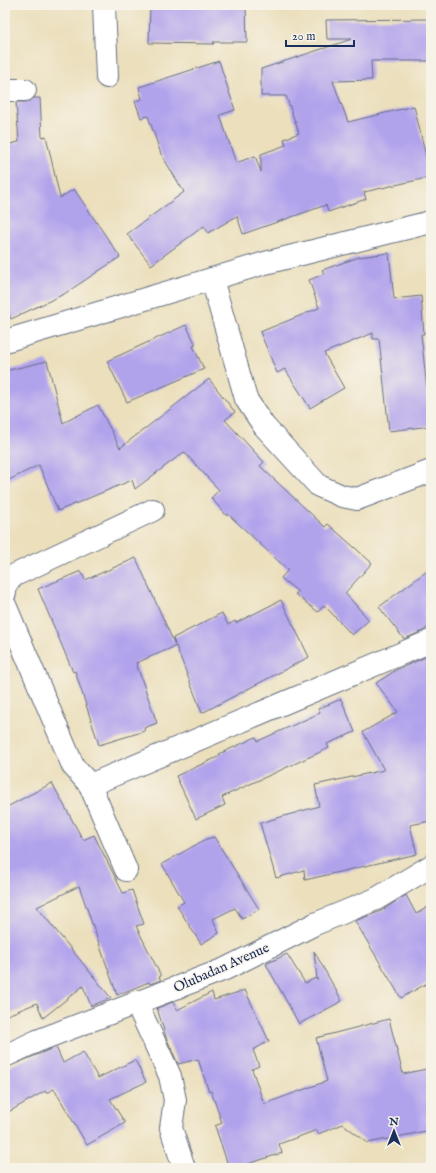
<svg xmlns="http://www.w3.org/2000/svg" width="436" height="1173" font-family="'IM FELL English',serif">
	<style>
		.building { fill: #b1a2ec }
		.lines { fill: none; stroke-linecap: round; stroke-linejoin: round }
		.minor-casing { stroke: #646d7f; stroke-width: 24 }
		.minor { stroke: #fff; stroke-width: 22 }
		.labels { text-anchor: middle; stroke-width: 3; stroke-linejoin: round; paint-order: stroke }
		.street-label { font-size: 14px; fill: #1b2f5e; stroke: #f7f3e8 }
	</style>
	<rect width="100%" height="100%" fill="#f7f3e8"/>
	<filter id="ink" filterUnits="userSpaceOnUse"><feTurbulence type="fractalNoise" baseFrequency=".025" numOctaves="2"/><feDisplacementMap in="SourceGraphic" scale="8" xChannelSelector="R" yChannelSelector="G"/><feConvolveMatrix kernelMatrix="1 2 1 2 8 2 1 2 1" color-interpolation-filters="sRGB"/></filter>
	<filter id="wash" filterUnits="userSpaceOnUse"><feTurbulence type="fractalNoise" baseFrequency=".012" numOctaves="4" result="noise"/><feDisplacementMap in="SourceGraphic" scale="16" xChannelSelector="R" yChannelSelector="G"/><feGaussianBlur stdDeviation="0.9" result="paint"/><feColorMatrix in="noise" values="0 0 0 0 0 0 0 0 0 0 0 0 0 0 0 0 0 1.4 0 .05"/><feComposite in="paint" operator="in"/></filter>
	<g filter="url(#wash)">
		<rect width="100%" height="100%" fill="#ebdfbc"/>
		<g id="blocks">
			<g class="building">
				<path d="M 150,5 L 246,6 L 247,42 L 213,42 L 214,44 L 149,43 Z"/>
				<path d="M 431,19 L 431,61 L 371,61 L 372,80 L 333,81 L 348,122 L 414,106 L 431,177 L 364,192 L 366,199 L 328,212 L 326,205 L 243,234 L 237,216 L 208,233 L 204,226 L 151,265 L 127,234 L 184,192 L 161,154 L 148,116 L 141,118 L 135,101 L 142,99 L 139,87 L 219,61 L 235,110 L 220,115 L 236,163 L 255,156 L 261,172 L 261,154 L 286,145 L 284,139 L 299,133 L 286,96 L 261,96 L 261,69 L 352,39 L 327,39 L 326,20 Z"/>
				<path d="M 34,98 L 40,98 L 42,137 L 46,136 L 60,198 L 74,189 L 120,257 L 64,294 L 11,319 L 5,307 L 5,145 L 19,142 L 16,102 L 25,102 Z"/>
				<path d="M 389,253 L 394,299 L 421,296 L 424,334 L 421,334 L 431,426 L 389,431 L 379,339 L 373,339 L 373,333 L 324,353 L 344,388 L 310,408 L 285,369 L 277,373 L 260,332 L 319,308 L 309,280 L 324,274 L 322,270 L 359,257 Z"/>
				<path d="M 186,325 L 196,345 L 193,346 L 204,369 L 127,402 L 107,361 Z"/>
				<path d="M 47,361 L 63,423 L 98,405 L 120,448 L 209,379 L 235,412 L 225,420 L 264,462 L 260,466 L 325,527 L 328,524 L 372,563 L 345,593 L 369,620 L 352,635 L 324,605 L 318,612 L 295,594 L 298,592 L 281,578 L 288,570 L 228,514 L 227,516 L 211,498 L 219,490 L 184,452 L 135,489 L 132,480 L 58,511 L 39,465 L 5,482 L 5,371 Z"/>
				<path d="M 136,558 L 175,645 L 173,638 L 222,613 L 228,625 L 235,621 L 236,623 L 281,600 L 309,657 L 202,713 L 176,646 L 136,663 L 157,723 L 144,728 L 145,731 L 99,745 L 75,671 L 73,672 L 38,589 L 81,571 L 85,580 Z"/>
				<path d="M 431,568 L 431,625 L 423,631 L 404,639 L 379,607 Z"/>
				<path d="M 428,656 L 431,660 L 431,821 L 410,825 L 417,854 L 305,880 L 304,870 L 276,878 L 260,823 L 319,806 L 315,785 L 384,770 L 363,732 L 398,712 L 376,683 L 396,670 Z"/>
				<path d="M 341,699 L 355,732 L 327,744 L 329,748 L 222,797 L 225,805 L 196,819 L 176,776 L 220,756 L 219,754 L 256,737 L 258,741 L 320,713 L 318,709 Z"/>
				<path d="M 52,783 L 83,840 L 94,835 L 123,893 L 132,890 L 144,924 L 136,926 L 161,976 L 159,977 L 161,980 L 150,984 L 149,982 L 117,995 L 79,886 L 37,907 L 111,998 L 91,1006 L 83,986 L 43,1018 L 37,1003 L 5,1016 L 5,808 Z"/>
				<path d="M 214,837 L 259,909 L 242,919 L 235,908 L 213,919 L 219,933 L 201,944 L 177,906 L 184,902 L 162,864 L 206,839 Z"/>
				<path d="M 406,895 L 416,914 L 431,905 L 431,981 L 401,998 L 355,921 L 381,911 Z"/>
				<path d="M 314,951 L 342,1001 L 299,1024 L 266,964 L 287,954 L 305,983 L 316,978 L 317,980 Z"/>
				<path d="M 245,990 L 269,1041 L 253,1050 L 259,1066 L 252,1069 L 264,1104 L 327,1081 L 316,1038 L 389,1019 L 403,1074 L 431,1068 L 431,1130 L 368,1143 L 343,1124 L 318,1134 L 317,1130 L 279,1144 L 282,1153 L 235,1168 L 229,1168 L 215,1126 L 222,1123 L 211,1091 L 209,1092 L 198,1059 L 178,1064 L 166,1037 L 157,1008 L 173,1002 L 177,1010 L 212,992 L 214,1000 Z"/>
				<path d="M 56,1047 L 63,1063 L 83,1052 L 98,1078 L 135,1060 L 146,1082 L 110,1099 L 125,1123 L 87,1145 L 54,1089 L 46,1093 L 45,1091 L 5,1114 L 5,1068 Z"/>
			</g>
		</g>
	</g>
	<g filter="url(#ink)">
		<use href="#blocks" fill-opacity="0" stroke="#646d7f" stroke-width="1"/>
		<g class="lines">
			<g class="minor-casing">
				<g id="minor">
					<path d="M 104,5 L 107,77"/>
					<path d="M 5,90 L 25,90"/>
					<path d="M 212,279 L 246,399 L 264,426 L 319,486 L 342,496 L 357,499 L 431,471"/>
					<path d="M 5,341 L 265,263 L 431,222"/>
					<path d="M 5,593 L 6,583 L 15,575 L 153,510"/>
					<path d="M 5,605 L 73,766 L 90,785 L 126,870"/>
					<path d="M 90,785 L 431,641"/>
					<path d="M 136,1002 L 170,1076 L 175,1100 L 171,1128 L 184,1168"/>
					<path d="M 5,1056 L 37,1041 L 225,969 L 315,924 L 376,899 L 431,866"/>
				</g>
			</g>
			<use href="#minor" class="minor"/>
		</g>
	</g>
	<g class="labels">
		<g class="street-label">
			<text transform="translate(221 967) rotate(-24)" y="5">Olubadan Avenue</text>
		</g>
	</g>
	<rect width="436" height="1173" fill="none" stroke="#f7f3e8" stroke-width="20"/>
	<g transform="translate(394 1131)" stroke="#f7f3e8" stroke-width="3" paint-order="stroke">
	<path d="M0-3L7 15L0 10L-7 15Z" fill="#1b2f5e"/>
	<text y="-6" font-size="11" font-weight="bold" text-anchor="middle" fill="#1b2f5e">N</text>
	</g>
	<path d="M286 40v6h68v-6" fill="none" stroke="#1b2f5e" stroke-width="2"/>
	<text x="292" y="40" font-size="12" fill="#1b2f5e" stroke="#f7f3e8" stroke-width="3" paint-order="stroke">20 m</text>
</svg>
